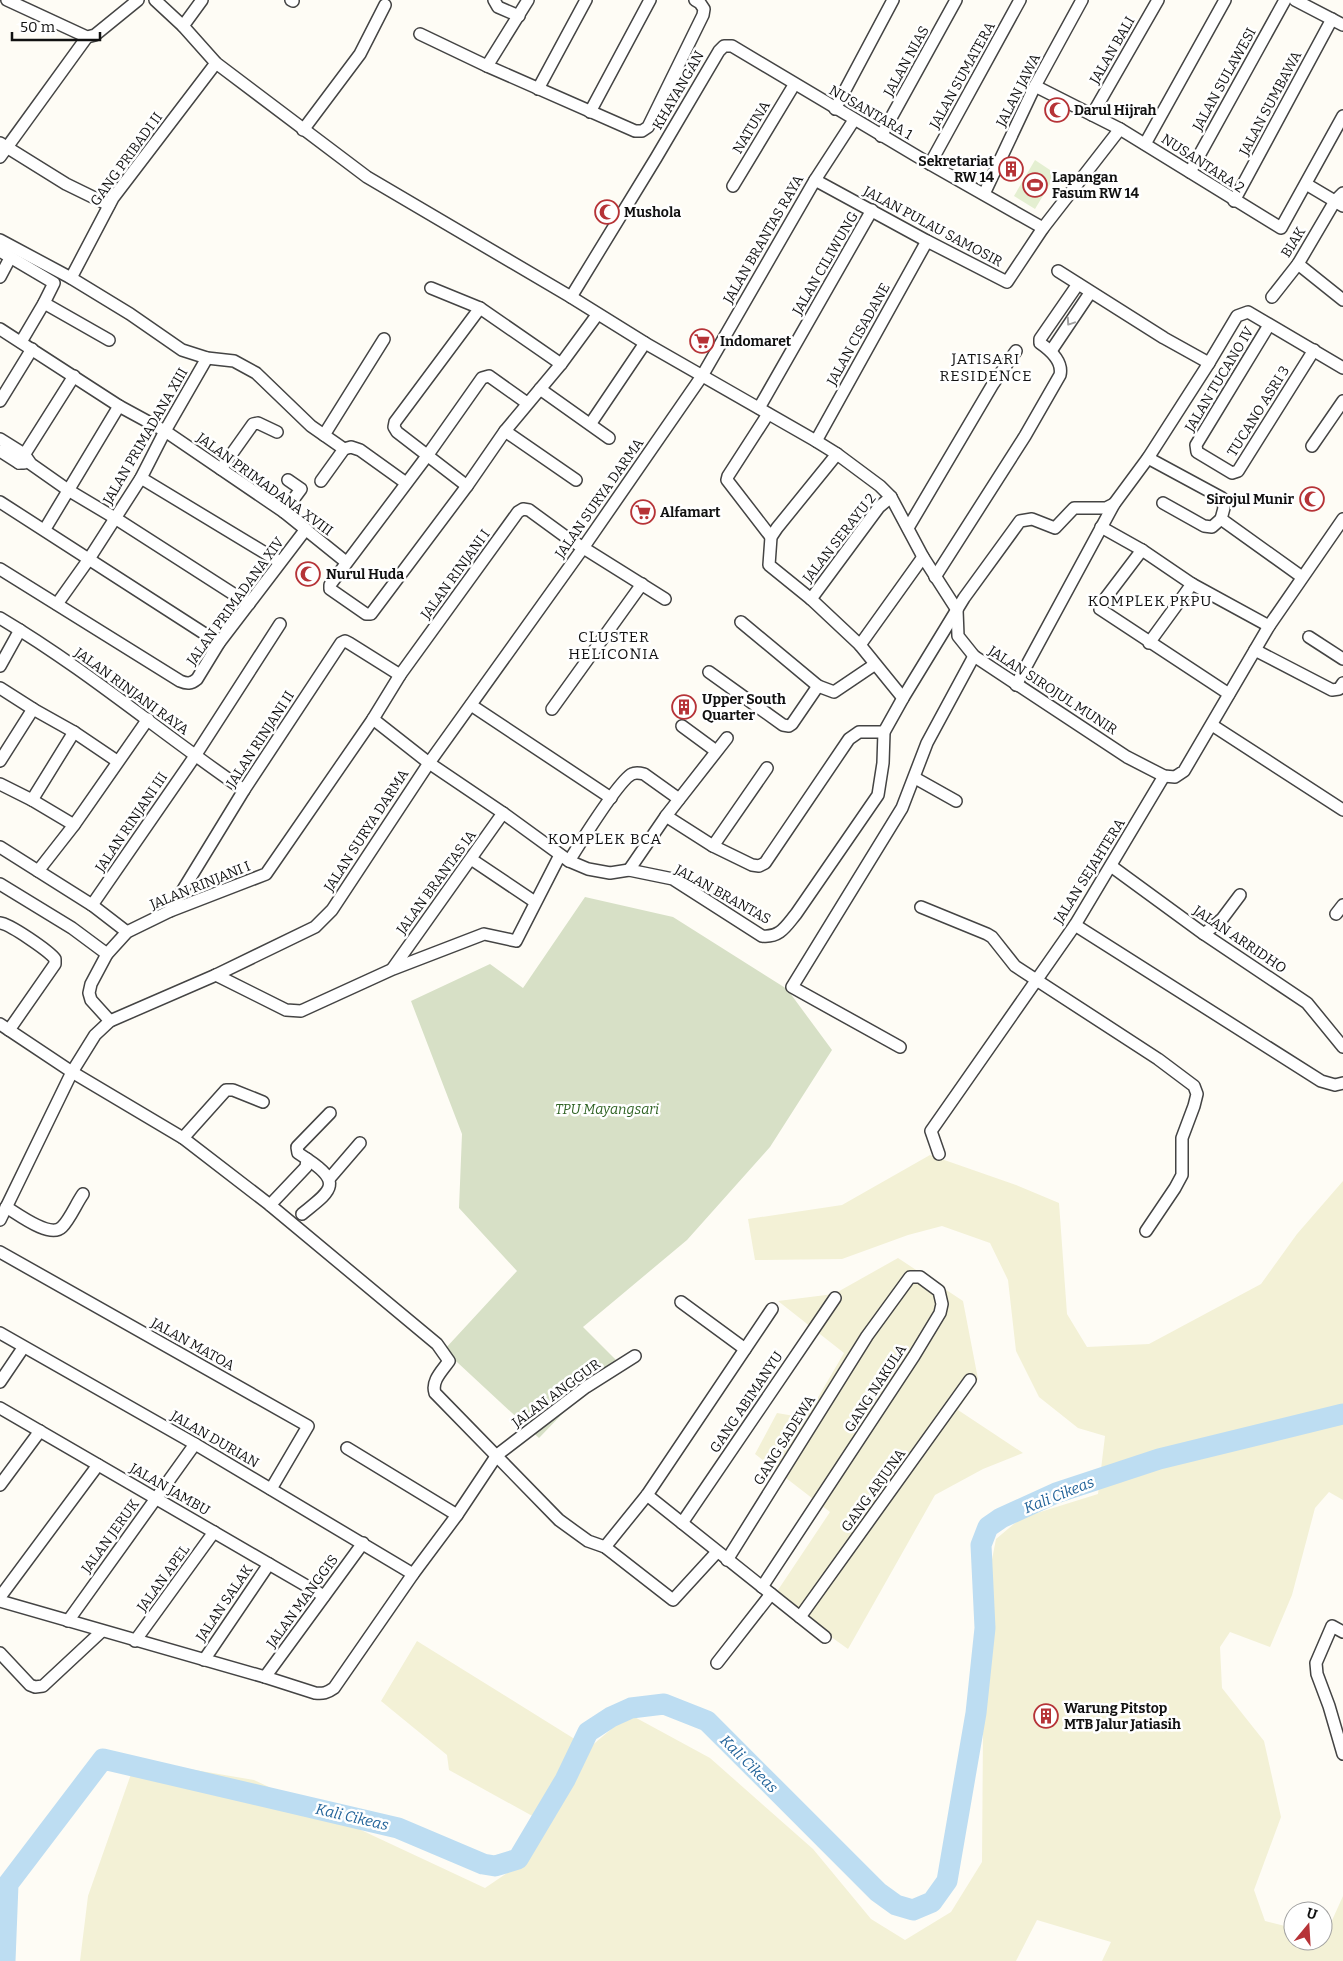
<svg xmlns="http://www.w3.org/2000/svg" width="1343" height="1961" font-family="Bitter,serif">
	<style>
		.farmland { fill: #f3f1d6 }
		.cemetery { fill: #d7e0c6 }
		.pitch { fill: #e4efd1 }
		.lines { fill: none; stroke-linecap: round; stroke-linejoin: round }
		.river { stroke: #bdddf2; stroke-width: 21 }
		.street-casing { stroke: #444; stroke-width: 14 }
		.street { stroke: #fff; stroke-width: 11 }
		.oneway { stroke: #a0a0a0 }
		.labels { text-anchor: middle; stroke-width: 5; stroke-linejoin: round; paint-order: stroke }
		.street-label { font-size: 14px; fill: #111; stroke: #fff }
		.poi-label { font-size: 14px; font-weight: bold; fill: #111; stroke: #fff; text-anchor: start }
		.park-label { font-size: 14px; font-style: italic; fill: #316425; stroke: #fff }
		.neighbourhood-label { font-size: 15px; letter-spacing: 1px; fill: #111; stroke: #fff }
		.water-label { font-size: 15px; font-style: italic; fill: #23649a; stroke: #fff }
	</style>
	<rect width="100%" height="100%" fill="#fefcf5"/>
	<g class="farmland">
		<path d="M 930,1155 L 1016,1185 L 1059,1203 L 1067,1314 L 1087,1347 L 1149,1344 L 1261,1284 L 1297,1234 L 1343,1181 L 1343,1500 L 1329,1492 L 1315,1508 L 1292,1595 L 1270,1647 L 1230,1632 L 1220,1647 L 1222,1688 L 1264,1741 L 1281,1817 L 1254,1890 L 1265,1921 L 1293,1928 L 1293,1941 L 1323,1941 L 1323,1936 L 1325,1936 L 1343,1896 L 1343,1961 L 1102,1961 L 1111,1942 L 1037,1920 L 1016,1961 L 80,1961 L 88,1896 L 136,1760 L 254,1780 L 485,1888 L 516,1867 L 545,1823 L 449,1770 L 447,1755 L 381,1701 L 417,1641 L 589,1748 L 629,1714 L 710,1758 L 813,1849 L 871,1919 L 905,1940 L 951,1912 L 982,1862 L 984,1600 L 996,1539 L 1021,1518 L 1098,1494 L 1105,1436 L 1078,1428 L 1039,1397 L 1016,1351 L 1008,1280 L 990,1243 L 942,1226 L 908,1235 L 842,1259 L 755,1260 L 748,1219 L 842,1205 Z"/>
		<path d="M 898,1258 L 963,1301 L 978,1379 L 958,1410 L 1023,1453 L 983,1469 L 935,1495 L 848,1649 L 774,1596 L 830,1512 L 755,1454 L 777,1413 L 806,1418 L 844,1353 L 778,1301 L 834,1294 Z"/>
	</g>
	<path class="cemetery" d="M 585,897 L 673,917 L 787,989 L 832,1050 L 770,1147 L 687,1240 L 583,1327 L 617,1361 L 592,1383 L 539,1438 L 444,1350 L 517,1271 L 459,1208 L 462,1134 L 411,1001 L 490,964 L 523,988 Z"/>
	<path class="pitch" d="M 1035,160 L 1056,174 L 1035,209 L 1014,196 Z"/>
	<g class="lines">
		<path class="river" d="M 5,1961 L 8,1884 L 103,1759 L 398,1828 L 483,1864 L 495,1866 L 518,1859 L 565,1780 L 588,1732 L 611,1717 L 631,1708 L 664,1704 L 707,1721 L 878,1892 L 896,1905 L 913,1910 L 932,1902 L 947,1881 L 976,1713 L 985,1628 L 981,1545 L 988,1527 L 1001,1518 L 1056,1493 L 1159,1459 L 1343,1414"/>
		<g class="street-casing">
			<g id="street">
				<path d="M 7,0 L 87,37 L 95,35 L 138,0"/>
				<path d="M 155,0 L 183,26 L 216,63 L 367,177 L 571,297 L 645,343 L 816,441 L 837,454 L 880,486 L 891,497 L 923,557 L 957,610 L 958,636 L 974,656 L 1127,757 L 1164,776 L 1175,777 L 1184,771 L 1269,626 L 1343,519"/>
				<path d="M 291,0 L 293,1"/>
				<path d="M 494,0 L 498,7 L 519,16"/>
				<path d="M 528,0 L 487,66 L 635,131 L 642,131 L 648,127 L 703,15 L 704,9 L 700,3 L 695,0"/>
				<path d="M 1295,0 L 1343,25"/>
				<path d="M 183,26 L 202,0"/>
				<path d="M 420,34 L 487,66"/>
				<path d="M 1035,86 L 1120,129 L 1281,228 L 1343,116"/>
				<path d="M 538,89 L 586,0"/>
				<path d="M 835,109 L 893,0"/>
				<path d="M 590,112 L 650,0"/>
				<path d="M 1092,115 L 1158,0"/>
				<path d="M 303,130 L 360,54 L 385,5"/>
				<path d="M 881,136 L 956,0"/>
				<path d="M 0,143 L 66,184 L 109,205"/>
				<path d="M 1145,144 L 1225,0"/>
				<path d="M 0,157 L 87,37"/>
				<path d="M 930,164 L 1020,0"/>
				<path d="M 1190,172 L 1285,0"/>
				<path d="M 815,180 L 927,241 L 1007,282 L 1043,228 L 1120,129"/>
				<path d="M 1306,184 L 1343,206"/>
				<path d="M 733,186 L 794,85"/>
				<path d="M 984,194 L 1035,86 L 1082,0"/>
				<path d="M 1234,201 L 1332,19"/>
				<path d="M 0,240 L 71,278 L 130,314 L 182,350 L 207,358 L 234,361 L 256,373 L 311,426 L 344,449"/>
				<path d="M 0,251 L 54,283 L 44,303 L 21,342"/>
				<path d="M 1298,264 L 1343,300"/>
				<path d="M 1058,271 L 1164,338 L 1209,363"/>
				<path d="M 0,277 L 10,258"/>
				<path d="M 71,278 L 113,198 L 216,63"/>
				<path d="M 431,288 L 480,308 L 561,364"/>
				<path d="M 571,297 L 656,158 L 719,51 L 724,46 L 732,46 L 930,164 L 1043,228"/>
				<path d="M 1272,297 L 1298,264 L 1335,201 L 1343,193"/>
				<path d="M 44,303 L 109,340"/>
				<path d="M 1269,325 L 1196,445 L 1197,452 L 1232,473 L 1238,471 L 1314,350"/>
				<path d="M 0,329 L 119,406 L 165,431 L 284,512 L 346,562"/>
				<path d="M 1051,351 L 1090,293"/>
				<path d="M 540,389 L 609,438"/>
				<path d="M 0,401 L 32,349"/>
				<path d="M 527,403 L 489,376 L 482,378 L 427,456 L 330,585 L 330,589 L 366,614 L 371,614 L 467,486 L 505,431 L 561,364 L 597,315"/>
				<path d="M 759,408 L 872,210"/>
				<path d="M 768,414 L 728,476 L 727,480 L 771,537"/>
				<path d="M 591,423 L 645,343"/>
				<path d="M 505,431 L 576,480"/>
				<path d="M 324,435 L 384,339"/>
				<path d="M 0,439 L 24,454 L 31,464 L 68,490 L 115,518 L 249,604"/>
				<path d="M 816,441 L 927,241"/>
				<path d="M 1312,446 L 1343,401"/>
				<path d="M 0,451 L 19,463 L 24,463"/>
				<path d="M 837,454 L 777,528 L 771,537 L 769,565 L 811,599 L 860,645 L 903,698"/>
				<path d="M 1148,458 L 1222,498 L 1224,508 L 1221,519 L 1302,577"/>
				<path d="M 19,463 L 74,376"/>
				<path d="M 221,469 L 253,424 L 258,423 L 277,432"/>
				<path d="M 141,478 L 280,562"/>
				<path d="M 321,481 L 344,449 L 351,447 L 360,450 L 406,483"/>
				<path d="M 467,486 L 397,432 L 394,427 L 395,422 L 480,308"/>
				<path d="M 0,502 L 219,643"/>
				<path d="M 1163,503 L 1204,526 L 1212,527 L 1221,519"/>
				<path d="M 284,512 L 301,489 L 288,480"/>
				<path d="M 1101,527 L 1142,550 L 1192,584 L 1269,626"/>
				<path d="M 908,528 L 993,384 L 1016,351"/>
				<path d="M 45,529 L 119,406"/>
				<path d="M 1142,550 L 1101,604 L 1100,609 L 1229,694"/>
				<path d="M 0,569 L 180,681 C 187,684 191,684 197,679 L 219,643 L 306,529"/>
				<path d="M 935,577 L 1025,436 L 1060,375 C 1063,362 1050,350 1040,343 L 1040,339 L 1078,284"/>
				<path d="M 811,599 L 879,507 L 891,497"/>
				<path d="M 57,604 L 89,559 L 141,478 L 165,431 L 207,358"/>
				<path d="M 0,618 C 86,669 162,734 244,790"/>
				<path d="M 741,622 L 818,686"/>
				<path d="M 1309,637 L 1343,659"/>
				<path d="M 1149,643 L 1192,584"/>
				<path d="M 860,645 L 923,557"/>
				<path d="M 1255,650 L 1332,690 L 1339,689 L 1343,683"/>
				<path d="M 0,666 L 20,630"/>
				<path d="M 709,672 L 783,725 L 789,726 L 792,724 L 818,686 L 834,692 L 874,665"/>
				<path d="M 1016,685 L 1114,504 L 1148,458 L 1209,363 L 1237,316 L 1248,312 L 1343,368"/>
				<path d="M 0,688 L 33,709 L 74,732 L 117,761"/>
				<path d="M 471,705 L 611,798"/>
				<path d="M 552,709 L 642,584"/>
				<path d="M 373,719 L 429,763 L 503,813 L 569,861 L 588,869 L 610,873 L 629,870 L 673,879 L 762,936 C 780,938 786,926 796,914 L 878,795 L 883,763 L 884,732 L 903,698 L 964,598 L 1020,521 L 1032,519 L 1055,528 L 1074,508 L 1106,508 L 1114,504"/>
				<path d="M 1212,725 L 1343,810"/>
				<path d="M 682,726 L 716,751"/>
				<path d="M 0,761 L 33,709"/>
				<path d="M 915,778 L 956,801"/>
				<path d="M 0,784 L 32,800 L 74,825"/>
				<path d="M 32,800 L 74,732"/>
				<path d="M 666,816 L 713,846 L 752,865 L 759,866 L 765,863 L 849,739 L 859,732 L 884,732"/>
				<path d="M 713,846 L 767,768"/>
				<path d="M 0,847 L 92,905 L 127,932"/>
				<path d="M 471,859 L 535,902"/>
				<path d="M 569,861 C 579,845 619,780 632,774 C 636,772 640,773 644,774 L 679,799"/>
				<path d="M 1111,866 L 1204,934 L 1307,1003 L 1343,1047"/>
				<path d="M 629,870 L 666,816 L 727,738"/>
				<path d="M 38,871 L 74,825 L 148,719"/>
				<path d="M 0,884 L 72,928 L 107,954"/>
				<path d="M 92,905 L 195,756 L 280,624"/>
				<path d="M 921,907 L 987,934 L 992,937 L 1015,966 L 1158,1059 L 1194,1086 L 1197,1094 L 1194,1106 L 1182,1138 L 1182,1175 L 1175,1188 L 1146,1231"/>
				<path d="M 170,911 L 244,790 L 341,643 L 345,641 L 349,643 L 400,675"/>
				<path d="M 1336,914 L 1343,905"/>
				<path d="M 0,923 C 10,924 49,951 55,959 L 55,964 L 9,1030"/>
				<path d="M 1075,925 L 1321,1081 L 1335,1085 L 1343,1083"/>
				<path d="M 1204,934 L 1222,919 L 1240,895"/>
				<path d="M 393,968 L 503,813"/>
				<path d="M 216,975 L 286,1010 L 301,1011 L 393,969 L 484,934 L 516,941 L 560,855"/>
				<path d="M 110,1021 L 91,1000 L 89,993 L 91,984 L 107,954 L 127,932 L 170,911 L 266,874 L 373,719 L 400,675 L 518,512 L 523,509 L 529,510 L 566,537 L 665,599"/>
				<path d="M 0,1024 L 72,1072 L 183,1138 L 270,1205 L 437,1344 L 449,1361 C 442,1371 431,1381 435,1393 L 559,1520 L 588,1541 L 605,1547 L 673,1600 L 717,1552"/>
				<path d="M 900,1047 L 792,987 L 902,808 L 927,743 L 974,656"/>
				<path d="M 183,1138 L 226,1090 L 233,1090 L 263,1102"/>
				<path d="M 939,1154 L 931,1131 L 1075,925 L 1164,776"/>
				<path d="M 329,1179 L 360,1143"/>
				<path d="M 270,1205 L 306,1167 L 307,1159 L 298,1153 L 297,1147 L 330,1113"/>
				<path d="M 6,1207 C 18,1214 50,1239 62,1227 C 70,1219 76,1204 83,1194"/>
				<path d="M 302,1214 C 329,1192 345,1184 307,1159"/>
				<path d="M 0,1220 L 72,1072 L 95,1035 L 110,1021 L 216,975 L 315,927 L 332,910 L 429,763 L 583,548 L 702,376 L 815,180 L 854,120"/>
				<path d="M 0,1252 L 308,1426 L 271,1489"/>
				<path d="M 681,1302 L 745,1349"/>
				<path d="M 0,1333 L 195,1444 L 413,1574"/>
				<path d="M 0,1382 L 23,1348"/>
				<path d="M 0,1408 L 324,1596"/>
				<path d="M 347,1448 L 457,1515"/>
				<path d="M 0,1485 L 40,1431"/>
				<path d="M 647,1495 L 825,1637"/>
				<path d="M 682,1523 L 835,1298"/>
				<path d="M 605,1547 L 647,1495 L 772,1309"/>
				<path d="M 727,1560 L 867,1336 L 910,1277 L 920,1277 L 939,1291 L 942,1304 L 940,1313 L 914,1356 L 762,1587"/>
				<path d="M 0,1597 L 98,1465"/>
				<path d="M 0,1601 L 265,1677 L 315,1693 C 323,1694 327,1693 334,1688 L 413,1574 L 457,1515 L 497,1455 L 586,1387 L 635,1356"/>
				<path d="M 800,1617 L 970,1380"/>
				<path d="M 68,1621 L 195,1444"/>
				<path d="M 1343,1632 L 1332,1626 L 1316,1663 L 1317,1674 L 1329,1706 L 1343,1754"/>
				<path d="M 135,1641 L 214,1532"/>
				<path d="M 0,1653 L 30,1685 L 35,1687 L 43,1686 L 102,1631"/>
				<path d="M 204,1660 L 269,1564"/>
				<path d="M 717,1663 L 771,1594"/>
				<path d="M 265,1677 L 363,1543"/>
			</g>
		</g>
		<use href="#street" class="street"/>
	</g>
	<defs><path id="oneway-chevron" d="M-2-3.5L2.5 0L-2 3.5" fill="none" stroke-width="1.6" stroke-linecap="round" stroke-linejoin="round" transform="scale(1.25)"/></defs>
	<use class="oneway" href="#oneway-chevron" transform="translate(1070 322) rotate(124)"/>
	<defs>
		<g id="mosque-ring" transform="scale(1.25)"><circle r="9.5" fill="#fff" stroke="#b63337" stroke-width="1.5"/><path d="M3.5-4.9A6 6 0 1 0 3.5 4.9A5 5 0 1 1 3.5-4.9Z" fill="#b63337"/></g>
		<g id="building-ring" transform="scale(1.25)"><circle r="9.5" fill="#fff" stroke="#b63337" stroke-width="1.5"/><path d="M-4-6H4V6H1V3H-1V6H-4ZM-2.5-4.3h1.7v1.8h-1.7ZM.8-4.3h1.7v1.8H.8ZM-2.5-1h1.7V.8h-1.7ZM.8-1h1.7V.8H.8Z" fill="#b63337"/></g>
		<g id="stadium-ring" transform="scale(1.25)"><circle r="9.5" fill="#fff" stroke="#b63337" stroke-width="1.5"/><path d="M0-5a6.5 5 0 1 0 0 10a6.5 5 0 1 0 0-10ZM-3.5-1.8h7v3.6h-7Z" fill="#b63337"/></g>
		<g id="supermarket-ring" transform="scale(1.25)"><circle r="9.5" fill="#fff" stroke="#b63337" stroke-width="1.5"/><path d="M-6-5.5h2.5l.6 2H6L4.5 2H-2.5L-4.4-4H-6ZM-1.5 3.2a1.3 1.3 0 1 0 .1 0ZM3 3.2a1.3 1.3 0 1 0 .1 0Z" fill="#b63337"/></g>
	</defs>
	<g fill-rule="evenodd">
		<use href="#mosque-ring" x="1057" y="110"/>
		<use href="#building-ring" x="1011" y="169"/>
		<use href="#stadium-ring" x="1035" y="185"/>
		<use href="#mosque-ring" x="607" y="212"/>
		<use href="#supermarket-ring" x="702" y="341"/>
		<use href="#mosque-ring" x="1312" y="499"/>
		<use href="#supermarket-ring" x="643" y="512"/>
		<use href="#mosque-ring" x="308" y="574"/>
		<use href="#building-ring" x="684" y="707"/>
		<use href="#building-ring" x="1046" y="1716"/>
	</g>
	<g class="labels">
		<g class="street-label">
			<text transform="translate(1112 50) rotate(-60)" y="5">JALAN BALI</text>
			<text transform="translate(906 61) rotate(-61)" y="5">JALAN NIAS</text>
			<text transform="translate(962 75) rotate(-61)" y="5">JALAN SUMATERA</text>
			<text transform="translate(1224 79) rotate(-61)" y="5">JALAN SULAWESI</text>
			<text transform="translate(678 90) rotate(-60)" y="5">KHAYANGAN</text>
			<text transform="translate(1018 90) rotate(-63)" y="5">JALAN JAWA</text>
			<text transform="translate(1270 103) rotate(-62)" y="5">JALAN SUMBAWA</text>
			<text transform="translate(871 112) rotate(30)" y="5">NUSANTARA 1</text>
			<text transform="translate(751 127) rotate(-59)" y="5">NATUNA</text>
			<text transform="translate(126 159) rotate(-54)" y="5">GANG PRIBADI II</text>
			<text transform="translate(1203 163) rotate(33)" y="5">NUSANTARA 2</text>
			<text transform="translate(933 226) rotate(28)" y="5">JALAN PULAU SAMOSIR</text>
			<text transform="translate(763 239) rotate(-60)" y="5">JALAN BRANTAS RAYA</text>
			<text transform="translate(1293 242) rotate(-58)" y="5">BIAK</text>
			<text transform="translate(825 263) rotate(-60)" y="5">JALAN CILIWUNG</text>
			<text transform="translate(858 334) rotate(-61)" y="5">JALAN CISADANE</text>
			<text transform="translate(1219 379) rotate(-59)" y="5">JALAN TUCANO IV</text>
			<text transform="translate(1258 411) rotate(-58)" y="5">TUCANO ASRI 3</text>
			<text transform="translate(145 436) rotate(-60)" y="5">JALAN PRIMADANA XIII</text>
			<text transform="translate(265 484) rotate(36)" y="5">JALAN PRIMADANA XVIII</text>
			<text transform="translate(599 498) rotate(-55)" y="5">JALAN SURYA DARMA</text>
			<text transform="translate(839 538) rotate(-52)" y="5">JALAN SERAYU 2</text>
			<text transform="translate(455 574) rotate(-54)" y="5">JALAN RINJANI I</text>
			<text transform="translate(235 601) rotate(-54)" y="5">JALAN PRIMADANA XIV</text>
			<text transform="translate(1053 690) rotate(33)" y="5">JALAN SIROJUL MUNIR</text>
			<text transform="translate(132 691) rotate(36)" y="5">JALAN RINJANI RAYA</text>
			<text transform="translate(260 739) rotate(-57)" y="5">JALAN RINJANI II</text>
			<text transform="translate(131 822) rotate(-56)" y="5">JALAN RINJANI III</text>
			<text transform="translate(366 830) rotate(-57)" y="5">JALAN SURYA DARMA</text>
			<text transform="translate(1089 871) rotate(-58)" y="5">JALAN SEJAHTERA</text>
			<text transform="translate(436 882) rotate(-54)" y="5">JALAN BRANTAS IA</text>
			<text transform="translate(200 885) rotate(-22)" y="5">JALAN RINJANI I</text>
			<text transform="translate(723 894) rotate(29)" y="5">JALAN BRANTAS</text>
			<text transform="translate(1240 939) rotate(34)" y="5">JALAN ARRIDHO</text>
			<text transform="translate(193 1344) rotate(29)" y="5">JALAN MATOA</text>
			<text transform="translate(875 1388) rotate(-57)" y="5">GANG NAKULA</text>
			<text transform="translate(556 1393) rotate(-36)" y="5">JALAN ANGGUR</text>
			<text transform="translate(746 1402) rotate(-56)" y="5">GANG ABIMANYU</text>
			<text transform="translate(215 1439) rotate(30)" y="5">JALAN DURIAN</text>
			<text transform="translate(784 1440) rotate(-58)" y="5">GANG SADEWA</text>
			<text transform="translate(170 1489) rotate(30)" y="5">JALAN JAMBU</text>
			<text transform="translate(873 1490) rotate(-54)" y="5">GANG ARJUNA</text>
			<text transform="translate(110 1536) rotate(-54)" y="5">JALAN JERUK</text>
			<text transform="translate(163 1578) rotate(-54)" y="5">JALAN APEL</text>
			<text transform="translate(302 1601) rotate(-54)" y="5">JALAN MANGGIS</text>
			<text transform="translate(224 1603) rotate(-56)" y="5">JALAN SALAK</text>
		</g>
		<g class="poi-label">
			<text x="1074" y="115">Darul Hijrah</text>
			<text x="994" y="166" text-anchor="end">Sekretariat<tspan x="994" dy="16">RW 14</tspan></text>
			<text x="1052" y="182">Lapangan<tspan x="1052" dy="16">Fasum RW 14</tspan></text>
			<text x="624" y="217">Mushola</text>
			<text x="720" y="346">Indomaret</text>
			<text x="1294" y="504" text-anchor="end">Sirojul Munir</text>
			<text x="660" y="517">Alfamart</text>
			<text x="326" y="579">Nurul Huda</text>
			<text x="702" y="704">Upper South<tspan x="702" dy="16">Quarter</tspan></text>
			<text x="1064" y="1713">Warung Pitstop<tspan x="1064" dy="16">MTB Jalur Jatiasih</tspan></text>
		</g>
		<g class="park-label">
			<text x="607" y="1114">TPU Mayangsari</text>
		</g>
		<g class="neighbourhood-label">
			<text x="986" y="364">JATISARI<tspan x="986" dy="17">RESIDENCE</tspan></text>
			<text x="1150" y="606">KOMPLEK PKPU</text>
			<text x="614" y="642">CLUSTER<tspan x="614" dy="17">HELICONIA</tspan></text>
			<text x="605" y="844">KOMPLEK BCA</text>
		</g>
		<g class="water-label">
			<text transform="translate(1059 1495) rotate(-22)" y="5">Kali Cikeas</text>
			<text transform="translate(749 1764) rotate(45)" y="5">Kali Cikeas</text>
			<text transform="translate(352 1817) rotate(13)" y="5">Kali Cikeas</text>
		</g>
	</g>
	<g transform="translate(1308 1926) rotate(18)"><circle r="24" fill="#ffffff" stroke="#a0a0a0"/>
	<path d="M0-4L9 19L0 12L-9 19Z" fill="#b63337"/>
	<text y="-8" font-size="14" font-weight="bold" text-anchor="middle" fill="#111111">U</text>
	</g>
	<path d="M12 32v8h88v-8" fill="none" stroke="#111111" stroke-width="2.5"/>
	<text x="20" y="32" font-size="15" fill="#111111" stroke="#ffffff" stroke-width="4" paint-order="stroke">50 m</text>
</svg>
